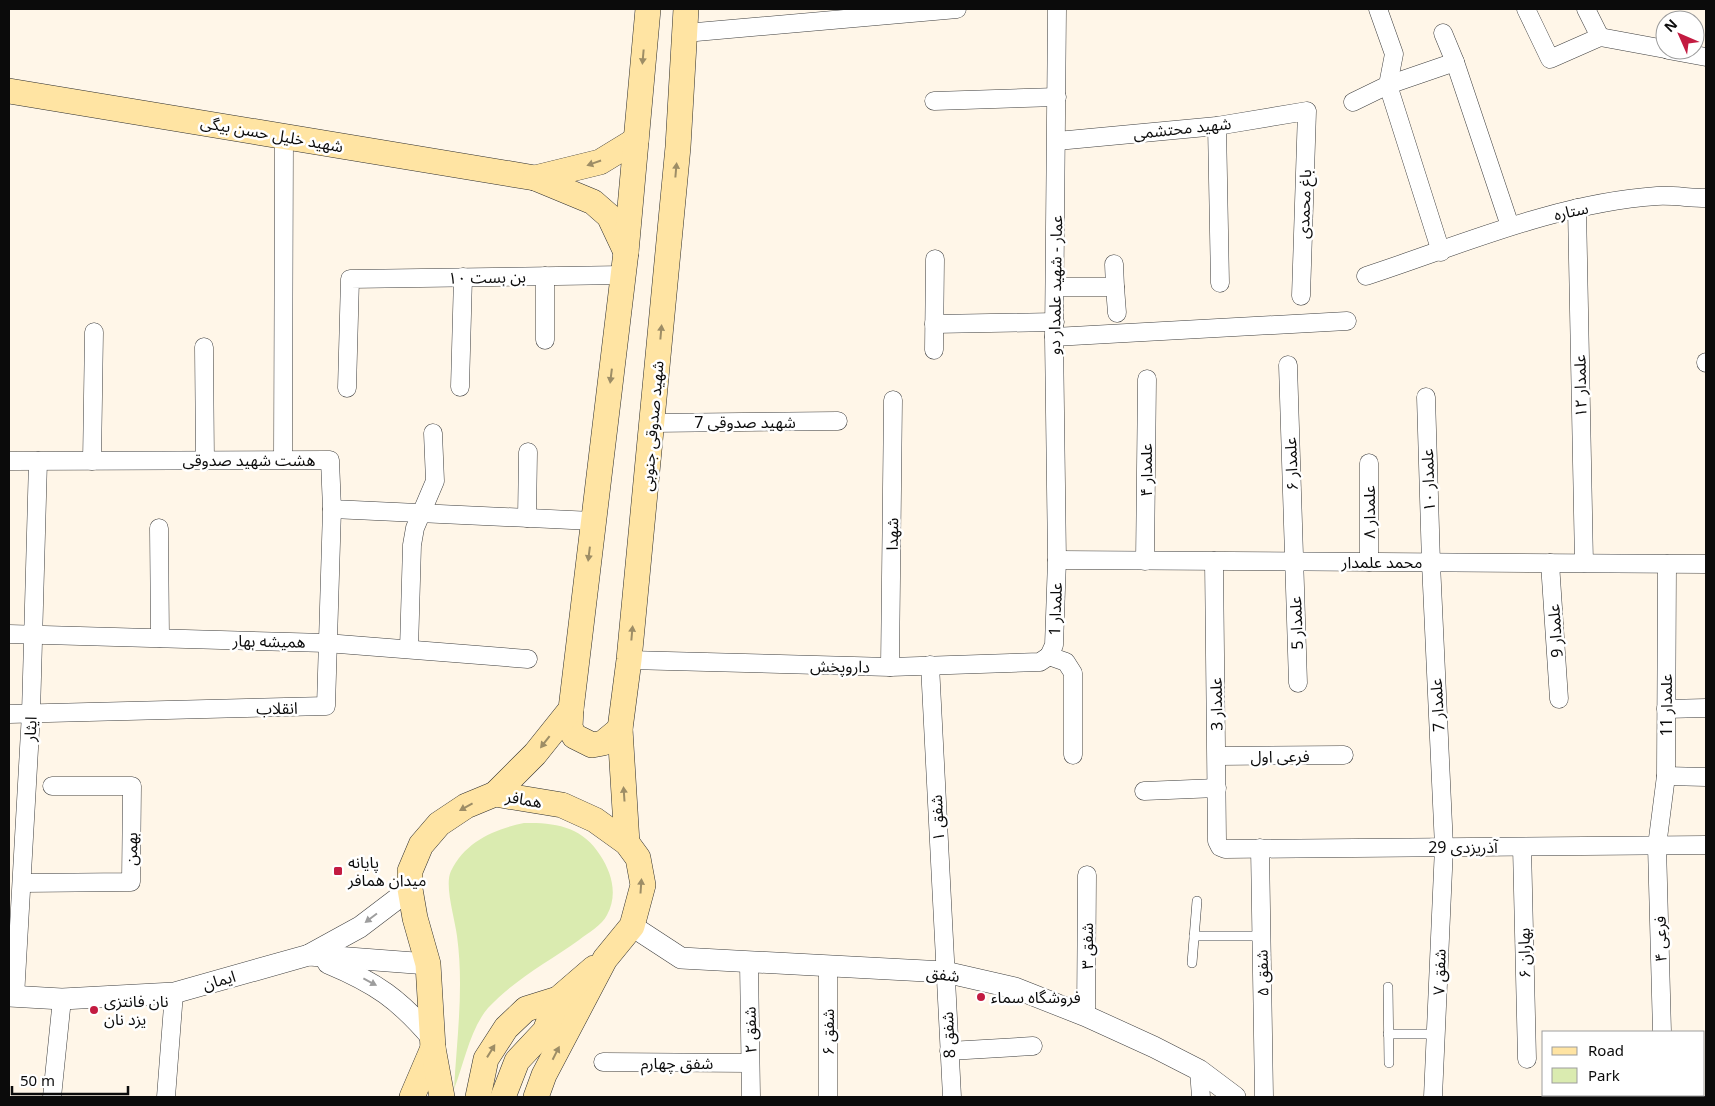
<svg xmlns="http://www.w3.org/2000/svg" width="1715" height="1106" font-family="Georgia,'Noto Sans Arabic',serif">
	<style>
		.green { fill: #daebb0 }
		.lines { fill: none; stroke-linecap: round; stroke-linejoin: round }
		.service-casing { stroke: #3e3e3e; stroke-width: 10 }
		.minor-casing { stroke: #3e3e3e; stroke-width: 19 }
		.tertiary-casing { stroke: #3e3e3e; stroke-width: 22 }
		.secondary-casing { stroke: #2d2d2d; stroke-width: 26 }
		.service { stroke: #fff; stroke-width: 9 }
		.minor { stroke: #fff; stroke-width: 18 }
		.tertiary { stroke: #fff; stroke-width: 21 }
		.secondary { stroke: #ffe4a3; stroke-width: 25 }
		.oneway { fill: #9d8d66 }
		.oneway2 { fill: #9d9d9d }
		.poi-dot { fill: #c31b41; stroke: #fff; stroke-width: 2 }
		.labels { text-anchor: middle; stroke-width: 5; stroke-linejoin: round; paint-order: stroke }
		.street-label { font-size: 16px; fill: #0b0b0b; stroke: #fff }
		.poi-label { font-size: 16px; fill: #0b0b0b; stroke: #fff; text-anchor: start }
	</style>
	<rect width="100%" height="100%" fill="#fff6e8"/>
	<path class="green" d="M 524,823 C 555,822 583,827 600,855 C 612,873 618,895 607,915 C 602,925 588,933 579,940 C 548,962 514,980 488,1008 C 470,1029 464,1064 454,1089 C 457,1037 464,987 457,936 C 455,919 444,885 451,871 C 465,842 494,829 524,823 Z"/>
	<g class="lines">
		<g class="service-casing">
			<g id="service">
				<path d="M 1194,936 L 1261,936"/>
				<path d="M 1192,963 L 1197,901"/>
				<path d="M 1388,987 L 1389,1063"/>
				<path d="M 1388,1034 L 1437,1034"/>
			</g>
		</g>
		<g class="minor-casing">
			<g id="minor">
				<path d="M 1526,9 L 1550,59 L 1600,37 L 1665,49"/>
				<path d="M 1586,9 L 1600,37"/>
				<path d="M 685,33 L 957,9"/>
				<path d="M 1443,33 L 1455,62 L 1510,226"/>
				<path d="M 1668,50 L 1706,57"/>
				<path d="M 934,101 L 1057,97"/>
				<path d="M 1353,102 L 1388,85 L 1394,54 L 1378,9"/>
				<path d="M 1217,126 L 1220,283"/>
				<path d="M 1057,141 L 1217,126 L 1307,111 L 1301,296"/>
				<path d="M 1577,208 L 1584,563"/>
				<path d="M 1441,252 L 1388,85 L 1455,62"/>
				<path d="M 1366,276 C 1461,245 1556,203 1657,196 C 1673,195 1690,198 1706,198"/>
				<path d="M 1056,287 L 1115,287 L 1114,264"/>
				<path d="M 1115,287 L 1117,313"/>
				<path d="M 934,324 L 1055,322"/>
				<path d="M 1054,337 L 1347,321"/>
				<path d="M 545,340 L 545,276"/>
				<path d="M 204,347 L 205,461"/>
				<path d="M 934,350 L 935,259"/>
				<path d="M 1706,363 L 1706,362"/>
				<path d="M 1288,365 L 1298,683"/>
				<path d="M 460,387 L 463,277"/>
				<path d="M 347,388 L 350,279 L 623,275"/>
				<path d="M 1426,397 L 1431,563 L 1444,847 L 1433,1097"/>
				<path d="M 652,423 L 838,421"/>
				<path d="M 283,460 L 284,136"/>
				<path d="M 9,461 L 330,460 L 332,509 L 593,521"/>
				<path d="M 92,461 L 94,332"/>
				<path d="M 1369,463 L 1369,562"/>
				<path d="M 527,518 L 528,452"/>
				<path d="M 159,528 L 160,638"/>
				<path d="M 1057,560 L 1706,564"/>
				<path d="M 1145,561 L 1147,379"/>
				<path d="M 1214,561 L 1217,841 L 1220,847 L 1225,849 L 1706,845"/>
				<path d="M 1550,563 L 1559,699"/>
				<path d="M 9,634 L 326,643 L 528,659"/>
				<path d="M 409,649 L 412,545 L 415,528 L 435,481 L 433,433"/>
				<path d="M 1049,656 L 1054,645 L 1057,560 L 1054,337 L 1057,9"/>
				<path d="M 1049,656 L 1066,662 L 1073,673 L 1073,755"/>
				<path d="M 629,660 L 890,667 L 1040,662 L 1049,656"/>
				<path d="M 930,665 L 952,1097"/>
				<path d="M 890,667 L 893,400"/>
				<path d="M 1666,709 L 1706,708"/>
				<path d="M 9,714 L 326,706 L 332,509"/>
				<path d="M 1217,756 L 1344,755"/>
				<path d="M 1666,776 L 1706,777"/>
				<path d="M 1144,791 L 1217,788"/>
				<path d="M 1522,847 L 1527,1059"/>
				<path d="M 1260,848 L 1264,1097"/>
				<path d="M 22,883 L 131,882 L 132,786 L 52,786"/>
				<path d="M 749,963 L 751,1097"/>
				<path d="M 828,966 L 828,1097"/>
				<path d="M 15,997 L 31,713 L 38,461"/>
				<path d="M 1086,1016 L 1087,875"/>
				<path d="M 1662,1032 L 1657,846 L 1666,776 L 1667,564"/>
				<path d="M 949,1051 L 1033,1046"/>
				<path d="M 603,1062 L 750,1063"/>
				<path d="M 1199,1070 L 1201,1097"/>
				<path d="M 1663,1095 L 1663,1097"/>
				<path d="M 52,1097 L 62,999"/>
				<path d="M 166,1097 L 174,993"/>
			</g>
		</g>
		<g class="tertiary-casing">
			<g id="tertiary">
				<path d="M 632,926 L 681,958 L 945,972 L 1015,988 L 1086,1016 L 1154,1047 L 1199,1070 L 1235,1097"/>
				<path d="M 309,955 L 360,927 L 410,889"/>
				<path d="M 328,963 C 376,983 399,999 433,1039"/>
				<path d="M 9,996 L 62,999 L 174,993 L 309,955 L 428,964"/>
			</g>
		</g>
		<g class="secondary-casing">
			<g id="secondary">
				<path d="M 9,91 L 535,178"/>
				<path d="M 626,252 L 609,216 L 593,202 L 535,178 L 600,162 L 636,140"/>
				<path d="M 571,709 L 570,727 L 574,736 L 592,745 L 603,743 L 620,729"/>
				<path d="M 495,794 L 535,754 L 571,709 L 626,252 L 648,9"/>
				<path d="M 627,843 L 620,729 L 629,660 L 678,147 L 686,9"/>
				<path d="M 412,1097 L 433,1048"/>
				<path d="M 442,1097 L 433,1048 L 428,964 L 415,918 L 410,889 L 410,871 L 421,845 L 439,824 L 466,806 L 495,794 L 562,805 L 595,820 L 627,843 L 638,858 L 643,885 L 632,926 L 605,959 L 544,1075 L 536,1097"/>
				<path d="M 478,1097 L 486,1059 L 506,1028 L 526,1009 L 558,999 L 594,968"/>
				<path d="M 503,1097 L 517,1061 L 545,1031 L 558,999"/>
			</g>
		</g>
		<use href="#service" class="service"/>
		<use href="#minor" class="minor"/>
		<use href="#tertiary" class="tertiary"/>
		<use href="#secondary" class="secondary"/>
	</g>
	<defs><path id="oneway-solid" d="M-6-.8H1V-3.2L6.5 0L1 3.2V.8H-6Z" transform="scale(1.25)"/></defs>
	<g class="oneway">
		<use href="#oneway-solid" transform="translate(643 57) rotate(95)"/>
		<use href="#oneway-solid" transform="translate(594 163) rotate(161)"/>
		<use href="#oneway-solid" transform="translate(676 170) rotate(-85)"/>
		<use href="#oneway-solid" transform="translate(661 332) rotate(-85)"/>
		<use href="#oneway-solid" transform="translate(611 376) rotate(97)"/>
		<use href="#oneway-solid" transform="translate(589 554) rotate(97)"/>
		<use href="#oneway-solid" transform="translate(632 633) rotate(-85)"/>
		<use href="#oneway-solid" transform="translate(545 742) rotate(128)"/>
		<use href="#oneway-solid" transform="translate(624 794) rotate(-94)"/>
		<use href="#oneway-solid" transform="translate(466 807) rotate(151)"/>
		<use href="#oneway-solid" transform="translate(641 886) rotate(-86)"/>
		<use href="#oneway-solid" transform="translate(491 1051) rotate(-58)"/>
		<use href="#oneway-solid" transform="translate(556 1053) rotate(-63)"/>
	</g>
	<g class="oneway2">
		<use href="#oneway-solid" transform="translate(371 918) rotate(143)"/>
		<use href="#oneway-solid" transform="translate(370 982) rotate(28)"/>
	</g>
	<g class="poi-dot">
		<rect x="333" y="866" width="10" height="10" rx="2.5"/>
		<circle cx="981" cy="997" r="5"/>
		<circle cx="94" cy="1010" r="5"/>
	</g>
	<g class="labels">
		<g class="street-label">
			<text transform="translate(1182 128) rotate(-6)" y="6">شهید محتشمی</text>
			<text transform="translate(272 134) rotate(10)" y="6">شهید خلیل حسن بیگی</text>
			<text transform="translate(1304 204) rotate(-88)" y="6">باغ محمدی</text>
			<text transform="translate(1571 211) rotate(-12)" y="6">ستاره</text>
			<text transform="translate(487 277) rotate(-1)" y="6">بن بست ۱۰</text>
			<text transform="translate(1055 285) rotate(-89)" y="6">عمار - شهید علمدار دو</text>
			<text transform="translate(1580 386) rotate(-91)" y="6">علمدار ۱۲</text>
			<text x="745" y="428">شهید صدوقی 7</text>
			<text transform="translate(652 426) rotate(-85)" y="6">شهید صدوقی جنوبی</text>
			<text x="249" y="466">هشت شهید صدوقی</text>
			<text transform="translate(1291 464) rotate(-92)" y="6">علمدار ۶</text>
			<text transform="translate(1146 470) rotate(-90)" y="6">علمدار ۴</text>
			<text transform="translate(1428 480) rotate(-92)" y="6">علمدار ۱۰</text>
			<text transform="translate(1369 512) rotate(-90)" y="6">علمدار ۸</text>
			<text transform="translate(892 534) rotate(-89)" y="6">شهدا</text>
			<text x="1382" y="568">محمد علمدار</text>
			<text transform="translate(1055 609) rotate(-88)" y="6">علمدار 1</text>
			<text transform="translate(1296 623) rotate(-92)" y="6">علمدار 5</text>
			<text transform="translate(1555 631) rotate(-94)" y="6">علمدار 9</text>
			<text transform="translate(269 641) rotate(1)" y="6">همیشه بهار</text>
			<text transform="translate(840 666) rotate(1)" y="6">داروپخش</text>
			<text transform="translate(1216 704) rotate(-91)" y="6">علمدار 3</text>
			<text transform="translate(1437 705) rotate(-93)" y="6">علمدار 7</text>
			<text transform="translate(1666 705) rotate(-90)" y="6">علمدار 11</text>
			<text transform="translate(277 708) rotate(-1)" y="6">انقلاب</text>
			<text transform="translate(30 729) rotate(-87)" y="6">ایثار</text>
			<text x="1280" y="762">فرعی اول</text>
			<text transform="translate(524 799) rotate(10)" y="6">همافر</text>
			<text transform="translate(937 818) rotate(-93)" y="6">شفق ۱</text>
			<text x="1463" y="853">آذریزدی 29</text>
			<text transform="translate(131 849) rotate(-89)" y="6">بهمن</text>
			<text transform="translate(1660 939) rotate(-91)" y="6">فرعی ۴</text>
			<text transform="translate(1087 946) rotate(-90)" y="6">شفق ۳</text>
			<text transform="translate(1524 953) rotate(-91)" y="6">بهاران ۶</text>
			<text transform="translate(1439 972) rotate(-88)" y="6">شفق ۷</text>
			<text transform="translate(1262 973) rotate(-91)" y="6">شفق ۵</text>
			<text transform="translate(943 974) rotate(7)" y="6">شفق</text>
			<text transform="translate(219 980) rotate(-16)" y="6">ایمان</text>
			<text transform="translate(750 1030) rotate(-91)" y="6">شفق ۲</text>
			<text transform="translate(828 1032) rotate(-90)" y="6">شفق ۶</text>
			<text transform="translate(948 1035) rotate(-93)" y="6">شفق 8</text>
			<text x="677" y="1069">شفق چهارم</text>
		</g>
		<g class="poi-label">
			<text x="348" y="868">پایانه<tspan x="348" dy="18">میدان همافر</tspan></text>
			<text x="991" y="1003">فروشگاه سماء</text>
			<text x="104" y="1007">نان فانتزی<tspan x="104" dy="18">یزد نان</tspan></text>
		</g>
	</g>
	<rect width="1715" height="1106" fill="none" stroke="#0b0b0b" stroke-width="20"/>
	<rect x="1542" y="1031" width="162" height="65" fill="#ffffff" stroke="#9d9d9d"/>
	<rect x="1552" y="1047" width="25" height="8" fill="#ffe4a3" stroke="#9d9d9d"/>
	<text x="1588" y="1056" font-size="15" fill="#0b0b0b">Road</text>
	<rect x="1552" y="1068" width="25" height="15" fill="#daebb0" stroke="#9d9d9d"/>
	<text x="1588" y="1081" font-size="15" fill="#0b0b0b">Park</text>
	<g transform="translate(1680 35) rotate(315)"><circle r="24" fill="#ffffff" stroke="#9d9d9d"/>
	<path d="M0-4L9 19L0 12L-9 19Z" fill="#c31b41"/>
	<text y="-8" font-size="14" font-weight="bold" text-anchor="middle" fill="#0b0b0b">N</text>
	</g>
	<path d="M12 1086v8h116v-8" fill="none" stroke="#0b0b0b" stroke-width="2.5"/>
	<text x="20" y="1086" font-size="15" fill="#0b0b0b" stroke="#ffffff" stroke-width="4" paint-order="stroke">50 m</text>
</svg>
